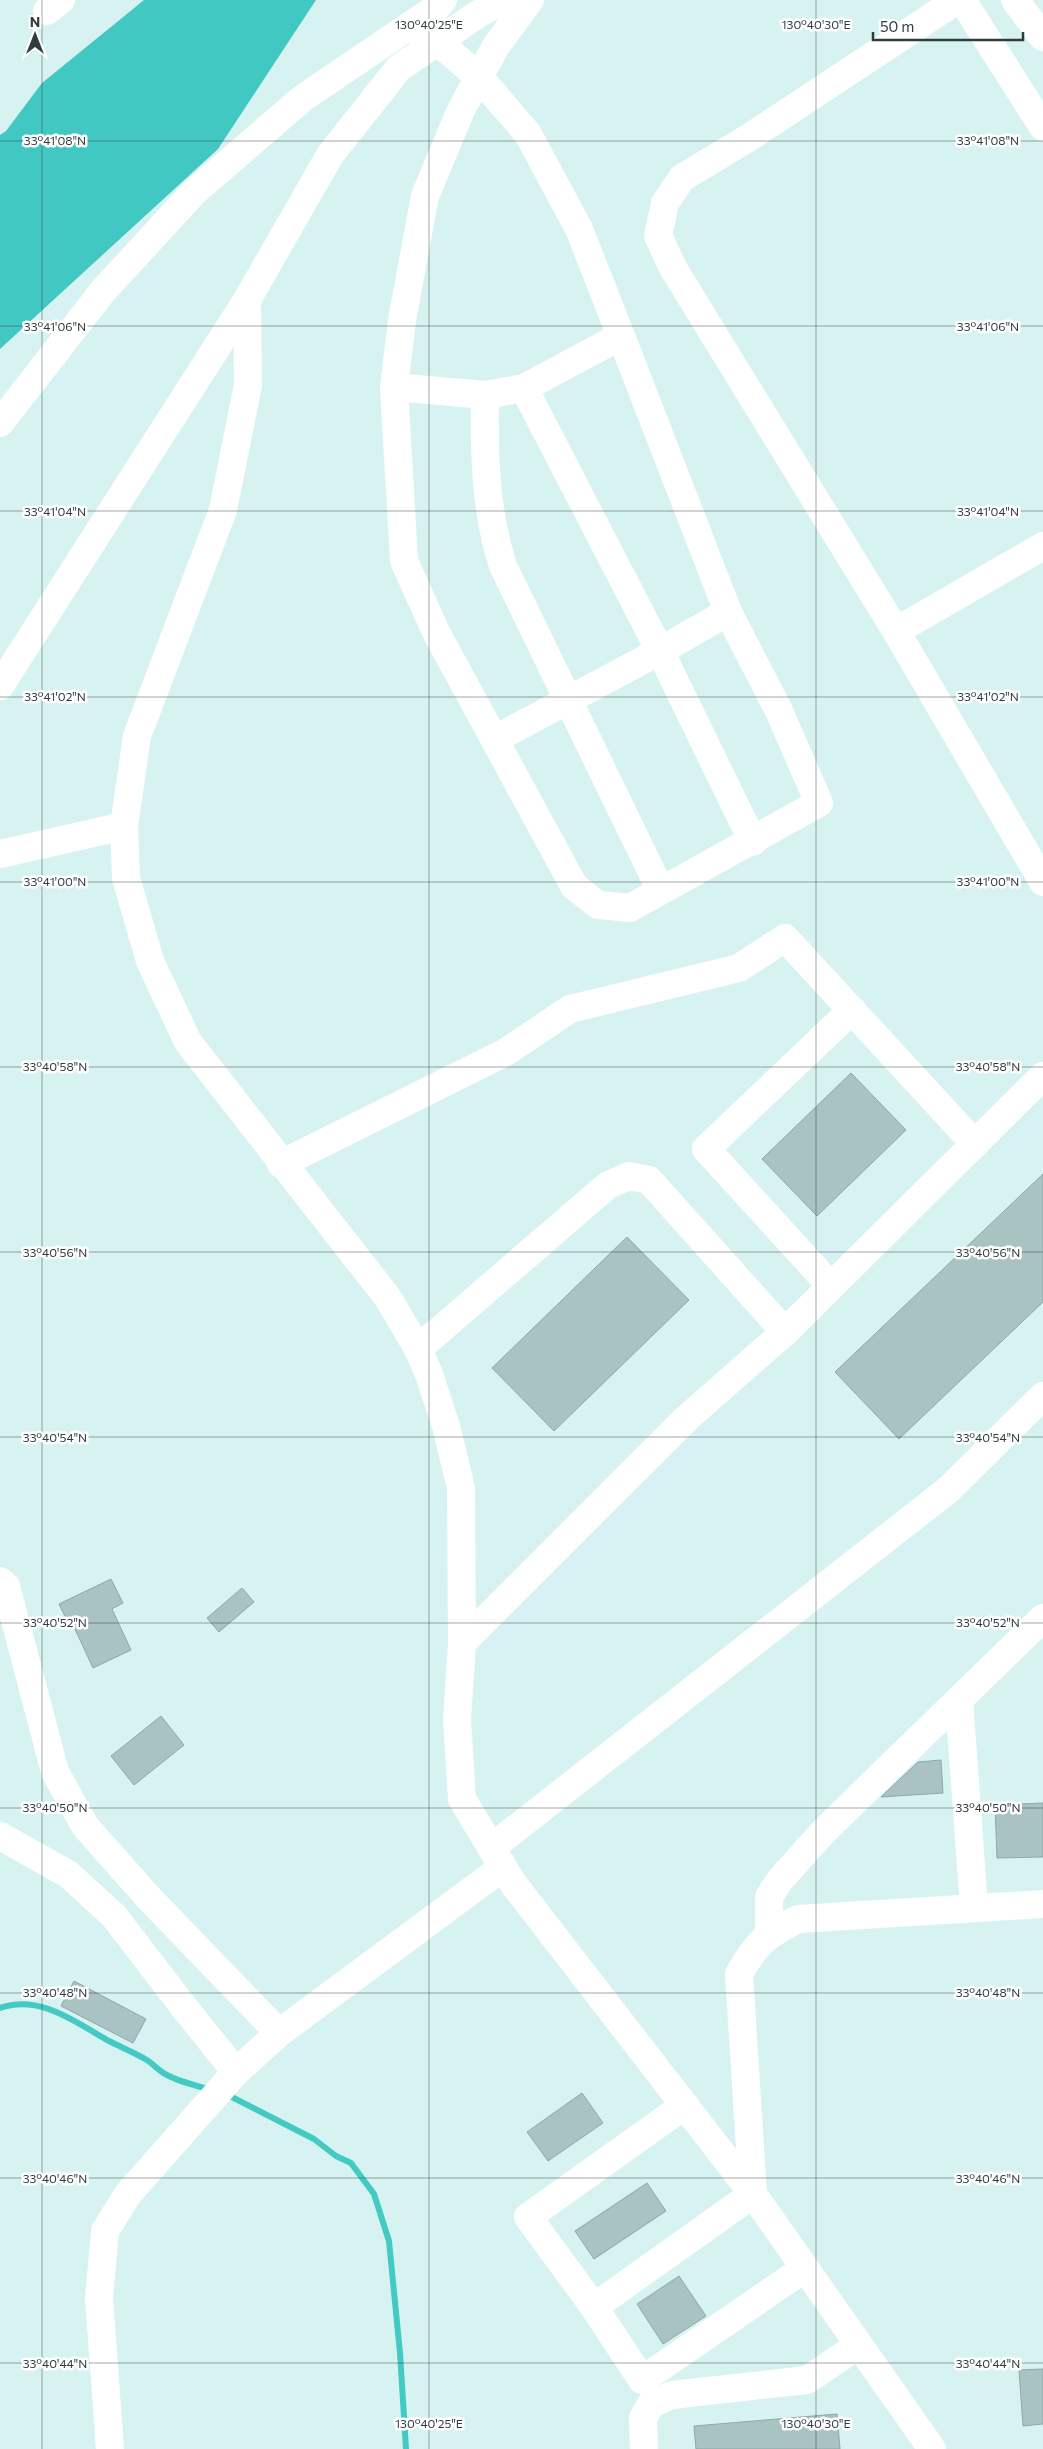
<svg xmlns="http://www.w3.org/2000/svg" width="1043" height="2449" font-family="Commissioner,sans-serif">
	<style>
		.forest { fill: #41c8c2 }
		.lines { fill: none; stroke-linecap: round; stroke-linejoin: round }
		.stream { stroke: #44cac4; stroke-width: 6 }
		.building { fill: #a8c3c1; stroke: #8da8a6 }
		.minor { stroke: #fff; stroke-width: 28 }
		.ticks { fill: none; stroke: #313c3c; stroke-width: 1; stroke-opacity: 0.45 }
		.ticks-label { font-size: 12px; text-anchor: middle; fill: #313c3c; stroke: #fff; stroke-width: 5; stroke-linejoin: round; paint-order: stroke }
	</style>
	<rect width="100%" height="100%" fill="#d7f3f1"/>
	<path class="forest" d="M 144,0 L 316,0 L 218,149 L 0,349 L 0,135 L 6,131 L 42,83 Z"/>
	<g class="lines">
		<g class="stream">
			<path d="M 0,2008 C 40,1994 75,2022 109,2041 C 121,2047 135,2053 147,2060 C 153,2064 158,2070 165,2074 C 180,2082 196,2086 212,2090"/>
			<path d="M 226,2094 L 314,2139 L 336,2156 L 351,2163 L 374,2194 L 389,2241 L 400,2353 L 406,2449"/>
		</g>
	</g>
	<g class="building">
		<path d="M 851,1073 L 906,1130 L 817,1216 L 762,1159 Z"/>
		<path d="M 1043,1174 L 1043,1302 L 899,1439 L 835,1372 Z"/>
		<path d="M 627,1237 L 689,1300 L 554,1431 L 492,1368 Z"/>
		<path d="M 111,1579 L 123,1603 L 112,1609 L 131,1650 L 93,1668 L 74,1627 L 71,1629 L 59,1604 Z"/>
		<path d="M 242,1588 L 254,1602 L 219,1632 L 207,1618 Z"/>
		<path d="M 161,1716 L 184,1745 L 134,1785 L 111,1756 Z"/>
		<path d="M 941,1760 L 943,1793 L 881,1797 L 918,1762 Z"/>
		<path d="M 1043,1803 L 1043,1857 L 997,1858 L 995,1805 Z"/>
		<path d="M 74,1981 L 146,2019 L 133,2043 L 61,2006 Z"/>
		<path d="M 582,2093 L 603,2123 L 548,2161 L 527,2132 Z"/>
		<path d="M 647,2183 L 666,2211 L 594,2259 L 575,2231 Z"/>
		<path d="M 679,2276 L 706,2316 L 663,2344 L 637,2304 Z"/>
		<path d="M 1043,2369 L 1043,2424 L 1023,2426 L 1019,2370 Z"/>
		<path d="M 837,2414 L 840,2449 L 696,2449 L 694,2426 Z"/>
	</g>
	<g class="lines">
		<g class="minor">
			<path d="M 957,0 L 750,137 L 682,178 L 665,203 L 658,236 L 673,268 L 896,631 L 1043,882"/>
			<path d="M 962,0 L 1043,127"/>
			<path d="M 1015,0 L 1043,37"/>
			<path d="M 47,11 L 61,0"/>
			<path d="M 422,35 L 438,42 L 479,77 L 528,134 L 579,229 L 621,336"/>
			<path d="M 247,300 L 248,385 L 223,510 L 137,736 L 124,826 L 126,878 L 150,961 L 188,1042 L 388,1298 L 418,1349 L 429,1374 L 446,1426 L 461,1488 L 462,1643 L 457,1720 L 462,1799 L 512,1882 L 753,2194 L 932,2449"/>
			<path d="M 394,387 L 485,395 L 524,388 L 621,336 L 728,612 L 779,711 L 819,803 L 630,908 L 598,905 L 574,886 L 436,632 L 404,561 L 394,387 L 402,320 L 425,196 L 461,110 L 496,46 L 530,0"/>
			<path d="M 524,388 L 660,651 L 753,842"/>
			<path d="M 485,395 C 484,453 485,510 503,566 L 660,889"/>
			<path d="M 0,423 L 103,291 L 194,192 L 303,98 L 436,8 L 443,0"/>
			<path d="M 896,631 L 1043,546"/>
			<path d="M 0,686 L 247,300 L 330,155 L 399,68 L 478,14 L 504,0"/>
			<path d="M 495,739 L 660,651 L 728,612"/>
			<path d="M 0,854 L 124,826"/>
			<path d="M 281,1164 L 506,1052 L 570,1009 L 739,968 L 785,938 L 975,1144"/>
			<path d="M 831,1286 L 706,1149 L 852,1010"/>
			<path d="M 785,1332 L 1043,1076"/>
			<path d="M 418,1349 L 608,1185 L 629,1176 L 649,1180 L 785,1332 L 687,1418 L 462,1643"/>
			<path d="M 0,1581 L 6,1586 L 55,1772 L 85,1826 L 147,1896 L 279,2033"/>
			<path d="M 959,1700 L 974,1908"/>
			<path d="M 0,1836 L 68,1874 L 114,1916 L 183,2006 L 236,2072"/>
			<path d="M 491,1848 L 948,1490 L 1043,1396"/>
			<path d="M 769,1934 L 769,1897 L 780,1880 L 824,1831 L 1043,1618"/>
			<path d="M 753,2194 L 739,1974 C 757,1942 765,1936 798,1919 L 1043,1904"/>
			<path d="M 753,2194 L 594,2307 L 642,2380 L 805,2268"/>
			<path d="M 594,2307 L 528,2217 L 685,2105"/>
			<path d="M 110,2449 L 99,2298 L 105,2231 L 128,2194 L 236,2072 L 279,2033 L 503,1867"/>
			<path d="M 644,2449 L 643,2418 L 651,2404 L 672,2395 L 807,2380 L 859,2345"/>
		</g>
	</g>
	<path class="ticks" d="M 42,0 L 42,2449M 429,0 L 429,2449M 816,0 L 816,2449M 0,141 L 1043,141M 0,326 L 1043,326M 0,511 L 1043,511M 0,697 L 1043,697M 0,882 L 1043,882M 0,1067 L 1043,1067M 0,1252 L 1043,1252M 0,1437 L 1043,1437M 0,1623 L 1043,1623M 0,1808 L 1043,1808M 0,1993 L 1043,1993M 0,2178 L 1043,2178M 0,2363 L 1043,2363"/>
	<g class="ticks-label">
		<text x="429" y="29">130°40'25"E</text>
		<text x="816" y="29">130°40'30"E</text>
		<text x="55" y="145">33°41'08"N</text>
		<text x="988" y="145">33°41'08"N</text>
		<text x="55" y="331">33°41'06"N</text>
		<text x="988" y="331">33°41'06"N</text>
		<text x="55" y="516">33°41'04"N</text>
		<text x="988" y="516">33°41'04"N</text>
		<text x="55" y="701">33°41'02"N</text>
		<text x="988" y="701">33°41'02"N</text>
		<text x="55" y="886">33°41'00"N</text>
		<text x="988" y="886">33°41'00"N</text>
		<text x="55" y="1071">33°40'58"N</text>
		<text x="988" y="1071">33°40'58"N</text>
		<text x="55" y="1257">33°40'56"N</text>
		<text x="988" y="1257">33°40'56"N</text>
		<text x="55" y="1442">33°40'54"N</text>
		<text x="988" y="1442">33°40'54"N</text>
		<text x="55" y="1627">33°40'52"N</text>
		<text x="988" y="1627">33°40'52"N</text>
		<text x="55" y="1812">33°40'50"N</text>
		<text x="988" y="1812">33°40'50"N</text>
		<text x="55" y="1997">33°40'48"N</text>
		<text x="988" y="1997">33°40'48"N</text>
		<text x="55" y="2183">33°40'46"N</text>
		<text x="988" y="2183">33°40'46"N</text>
		<text x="55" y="2368">33°40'44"N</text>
		<text x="988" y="2368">33°40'44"N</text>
		<text x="429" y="2428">130°40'25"E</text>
		<text x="816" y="2428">130°40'30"E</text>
	</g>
	<g transform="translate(35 35)" stroke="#ffffff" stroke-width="4" paint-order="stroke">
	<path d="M0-4L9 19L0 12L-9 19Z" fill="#313c3c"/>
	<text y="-8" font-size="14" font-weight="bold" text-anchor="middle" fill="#313c3c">N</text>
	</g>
	<path d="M873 32v8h150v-8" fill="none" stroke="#313c3c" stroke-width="2.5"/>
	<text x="880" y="32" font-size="15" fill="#313c3c" stroke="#ffffff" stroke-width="4" paint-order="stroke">50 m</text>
</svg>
